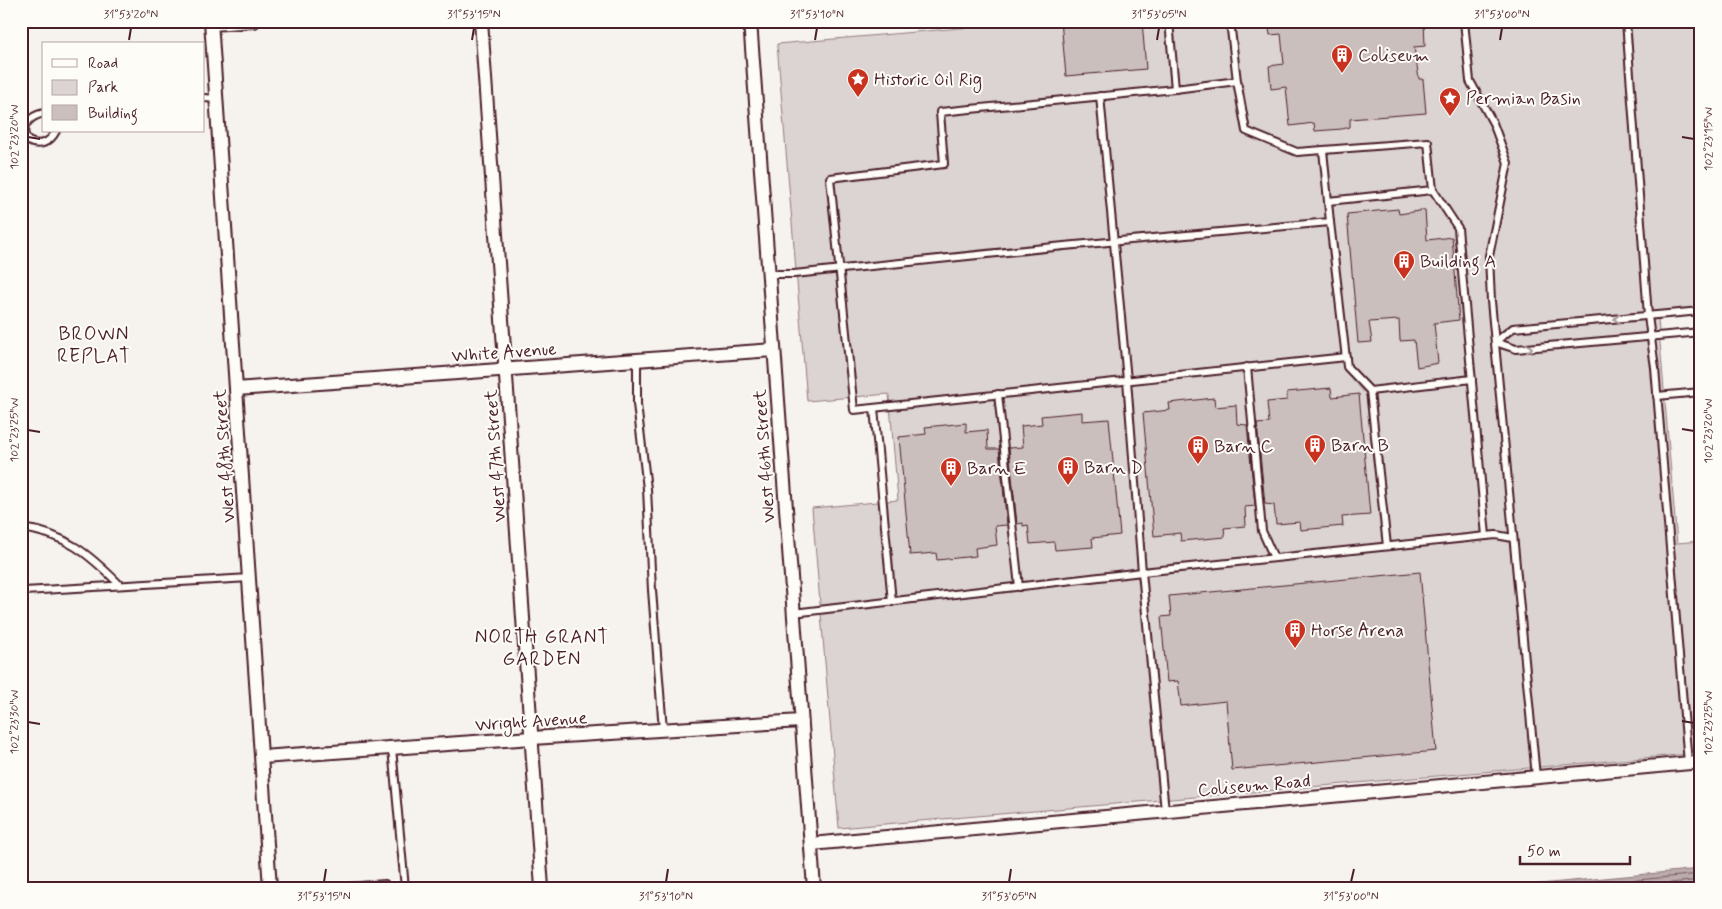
<svg xmlns="http://www.w3.org/2000/svg" width="1722" height="909" font-family="Mynerve,sans-serif">
	<style>
		.green { fill: #dcd4d2; stroke: #937a7e }
		.water { fill: #bbabac; stroke: #8e7378 }
		.lines { fill: none; stroke-linecap: round; stroke-linejoin: round }
		.shore { stroke: #77575f; stroke-width: 1 }
		.building { fill: #cbbfbe; stroke: #4a1f2b }
		.service-casing { stroke: #4a1f2b; stroke-width: 10 }
		.minor-casing { stroke: #4a1f2b; stroke-width: 16 }
		.service { stroke: #fdfcf7; stroke-width: 6 }
		.minor { stroke: #fdfcf7; stroke-width: 12 }
		.oneway { stroke: #ac999b }
		.ticks { fill: none; stroke: #4a1f2b; stroke-width: 2 }
		.labels { text-anchor: middle; stroke-width: 4; stroke-linejoin: round; paint-order: stroke }
		.poi-label { font-size: 18px; fill: #4a1f2b; stroke: #fdfcf7; text-anchor: start }
		.street-label { font-size: 18px; fill: #4a1f2b; stroke: #fdfcf7 }
		.neighbourhood-label { font-size: 19px; letter-spacing: 1px; fill: #4a1f2b; stroke: #fdfcf7 }
		.neatline { fill: none; stroke: #4a1f2b; stroke-width: 2 }
		.ticks-label { font-size: 12px; text-anchor: middle; fill: #4a1f2b }
	</style>
	<rect width="100%" height="100%" fill="#f6f3ef"/>
	<filter id="ink" filterUnits="userSpaceOnUse"><feTurbulence type="fractalNoise" baseFrequency=".02" numOctaves="2"/><feDisplacementMap in="SourceGraphic" scale="10" xChannelSelector="R" yChannelSelector="G"/><feConvolveMatrix kernelMatrix="1 2 1 2 8 2 1 2 1" color-interpolation-filters="sRGB"/></filter>
	<g filter="url(#ink)">
		<path class="green" d="M 1041,21 L 1701,21 L 1701,315 L 1658,319 L 1677,543 L 1701,541 L 1701,753 L 839,828 L 812,508 L 898,500 L 889,394 L 807,401 L 777,44 Z"/>
		<path class="water" d="M 1701,869 L 1701,888 L 1497,888 Z"/>
		<g class="lines">
			<g class="shore">
				<path d="M 1552,888 L 1701,874"/>
				<path d="M 1620,888 L 1701,880"/>
			</g>
		</g>
		<g class="building">
			<path d="M 1061,21 L 1142,21 L 1146,69 L 1066,76 Z"/>
			<path d="M 1268,21 L 1424,21 L 1425,46 L 1414,47 L 1419,79 L 1423,79 L 1426,113 L 1350,119 L 1350,127 L 1342,129 L 1315,131 L 1314,123 L 1290,126 L 1286,87 L 1271,89 L 1269,66 L 1284,64 L 1281,34 L 1270,35 Z"/>
			<path d="M 1398,209 L 1399,214 L 1425,210 L 1427,240 L 1452,237 L 1459,320 L 1434,323 L 1438,363 L 1417,367 L 1414,340 L 1400,341 L 1399,320 L 1369,322 L 1372,342 L 1358,343 L 1347,214 Z"/>
			<path d="M 1331,388 L 1332,397 L 1359,394 L 1370,515 L 1342,517 L 1343,526 L 1301,530 L 1300,522 L 1276,524 L 1274,505 L 1265,504 L 1257,424 L 1269,423 L 1267,402 L 1287,400 L 1287,392 Z"/>
			<path d="M 1214,398 L 1215,407 L 1236,405 L 1237,424 L 1247,425 L 1255,506 L 1245,507 L 1246,526 L 1224,528 L 1225,537 L 1181,541 L 1180,533 L 1154,536 L 1143,413 L 1170,410 L 1169,403 Z"/>
			<path d="M 1082,412 L 1082,421 L 1109,419 L 1120,535 L 1092,538 L 1093,547 L 1055,550 L 1054,542 L 1030,544 L 1028,525 L 1023,526 L 1023,523 L 1017,524 L 1009,448 L 1023,447 L 1021,426 L 1042,424 L 1041,416 Z"/>
			<path d="M 966,423 L 966,432 L 987,430 L 988,449 L 999,449 L 1007,525 L 995,526 L 997,545 L 975,548 L 976,556 L 937,560 L 936,553 L 910,555 L 899,437 L 926,434 L 925,427 Z"/>
			<path d="M 1420,572 L 1436,751 L 1232,770 L 1226,701 L 1181,706 L 1178,681 L 1167,682 L 1161,617 L 1171,616 L 1169,596 Z"/>
		</g>
		<g class="lines">
			<g class="service-casing">
				<g id="service">
					<path d="M 1169,21 L 1175,89 L 1237,81"/>
					<path d="M 1230,21 L 1237,81 L 1246,131 L 1297,152 L 1428,142 L 1433,190 L 1328,201"/>
					<path d="M 1464,21 L 1470,81 L 1493,123 L 1508,163 L 1489,256 L 1491,301 L 1536,777"/>
					<path d="M 1626,21 L 1648,316 L 1655,368 L 1688,763"/>
					<path d="M 1175,89 L 940,112 L 944,164 L 830,178 L 854,410 L 1346,357"/>
					<path d="M 1100,96 L 1127,380 L 1142,572 L 1496,535 L 1513,538"/>
					<path d="M 204,98 L 217,99"/>
					<path d="M 44,113 C 30,116 18,127 28,141 C 39,147 50,143 56,131"/>
					<path d="M 1433,190 L 1458,228 L 1486,536"/>
					<path d="M 1330,222 L 1347,367 L 1370,391 L 1387,546"/>
					<path d="M 768,274 L 794,274 L 1064,246 L 1330,222 L 1323,150"/>
					<path d="M 1701,311 L 1513,328 L 1495,342 L 1516,349 L 1701,332"/>
					<path d="M 637,360 L 637,404 L 647,489 L 652,590 L 663,730"/>
					<path d="M 1247,367 L 1262,531 L 1274,558"/>
					<path d="M 1370,391 L 1472,379"/>
					<path d="M 998,394 L 1019,587"/>
					<path d="M 1657,396 L 1701,392"/>
					<path d="M 874,408 L 892,602"/>
					<path d="M 21,528 C 65,533 90,555 120,585"/>
					<path d="M 21,589 L 24,591 L 250,578"/>
					<path d="M 793,613 L 1142,572 L 1165,811"/>
					<path d="M 392,748 L 405,888"/>
					<path d="M 336,888 L 385,884"/>
				</g>
			</g>
			<g class="minor-casing">
				<g id="minor">
					<path d="M 211,21 L 270,888"/>
					<path d="M 481,21 L 542,888"/>
					<path d="M 750,21 L 814,888"/>
					<path d="M 212,24 L 254,21"/>
					<path d="M 236,389 L 774,350"/>
					<path d="M 262,757 L 532,738 L 801,721"/>
					<path d="M 811,844 L 1701,762"/>
				</g>
			</g>
			<use href="#service" class="service"/>
			<use href="#minor" class="minor"/>
		</g>
		<defs><path id="oneway-chevron" d="M-2-3.5L2.5 0L-2 3.5" fill="none" stroke-width="1.6" stroke-linecap="round" stroke-linejoin="round" transform="scale(1.25)"/></defs>
		<g class="oneway">
			<use href="#oneway-chevron" transform="translate(1617 319) rotate(175)"/>
			<use href="#oneway-chevron" transform="translate(1529 348) rotate(-5)"/>
		</g>
	</g>
	<path class="ticks" d="M 129,40 L 131,28M 472,40 L 474,28M 815,40 L 817,28M 1157,40 L 1159,28M 1500,40 L 1502,28M 28,137 L 40,139M 1682,137 L 1694,139M 1682,429 L 1694,431M 28,430 L 40,432M 1682,721 L 1694,723M 28,722 L 40,724M 324,882 L 326,869M 666,882 L 668,869M 1009,882 L 1011,869M 1351,882 L 1354,869"/>
	<defs>
		<g id="building-pin" transform="scale(1.125)"><path d="M0 17L-7.5 6A9.5 9.5 0 1 1 7.5 6Z" fill="#c8321e" stroke="#fdfcf7"/><path d="M-4-6H4V6H1V3H-1V6H-4ZM-2.5-4.3h1.7v1.8h-1.7ZM.8-4.3h1.7v1.8H.8ZM-2.5-1h1.7V.8h-1.7ZM.8-1h1.7V.8H.8Z" fill="#fff"/></g>
		<g id="sight-pin" transform="scale(1.125)"><path d="M0 17L-7.5 6A9.5 9.5 0 1 1 7.5 6Z" fill="#c8321e" stroke="#fdfcf7"/><path d="M0-6L1.8-2.2L6-1.7L2.9 1.2L3.7 5.4L0 3.3L-3.7 5.4L-2.9 1.2L-6-1.7L-1.8-2.2Z" fill="#fff"/></g>
	</defs>
	<g fill-rule="evenodd">
		<use href="#building-pin" x="1342" y="55"/>
		<use href="#sight-pin" x="858" y="79"/>
		<use href="#sight-pin" x="1450" y="98"/>
		<use href="#building-pin" x="1404" y="261"/>
		<use href="#building-pin" x="1315" y="445"/>
		<use href="#building-pin" x="1198" y="446"/>
		<use href="#building-pin" x="1068" y="467"/>
		<use href="#building-pin" x="951" y="468"/>
		<use href="#building-pin" x="1295" y="630"/>
	</g>
	<g class="labels">
		<g class="poi-label">
			<text x="1358" y="61">Coliseum</text>
			<text x="874" y="85">Historic Oil Rig</text>
			<text x="1466" y="104">Permian Basin</text>
			<text x="1420" y="267">Building A</text>
			<text x="1331" y="451">Barn B</text>
			<text x="1214" y="452">Barn C</text>
			<text x="1084" y="473">Barn D</text>
			<text x="967" y="474">Barn E</text>
			<text x="1311" y="636">Horse Arena</text>
		</g>
		<g class="street-label">
			<text transform="translate(504 352) rotate(-4)" y="6">White Avenue</text>
			<text transform="translate(224 456) rotate(-94)" y="6">West 48th Street</text>
			<text transform="translate(495 456) rotate(-94)" y="6">West 47th Street</text>
			<text transform="translate(764 456) rotate(-94)" y="6">West 46th Street</text>
			<text transform="translate(531 721) rotate(-4)" y="6">Wright Avenue</text>
			<text transform="translate(1254 785) rotate(-5)" y="6">Coliseum Road</text>
		</g>
		<g class="neighbourhood-label">
			<text x="94" y="340">BROWN<tspan x="94" dy="22">REPLAT</tspan></text>
			<text x="542" y="643">NORTH GRANT<tspan x="542" dy="22">GARDEN</tspan></text>
		</g>
	</g>
	<rect width="1722" height="909" fill="none" stroke="#fdfcf7" stroke-width="55"/>
	<rect x="42" y="42" width="162" height="90" fill="#fdfcf7" stroke="#b5a4a5"/>
	<rect x="52" y="59" width="25" height="8" fill="#fdfcf7" stroke="#b5a4a5"/>
	<text x="88" y="68" font-size="15" fill="#4a1f2b">Road</text>
	<rect x="52" y="80" width="25" height="15" fill="#dcd4d2" stroke="#b5a4a5"/>
	<text x="88" y="92" font-size="15" fill="#4a1f2b">Park</text>
	<rect x="52" y="105" width="25" height="15" fill="#cbbfbe" stroke="#b5a4a5"/>
	<text x="88" y="118" font-size="15" fill="#4a1f2b">Building</text>
	<path d="M1520 856v8h110v-8" fill="none" stroke="#4a1f2b" stroke-width="2.5"/>
	<text x="1527" y="856" font-size="15" fill="#4a1f2b" stroke="#fdfcf7" stroke-width="4" paint-order="stroke">50 m</text>
	<rect x="28" y="28" width="1666" height="854" class="neatline"/>
	<g class="ticks-label">
		<text x="131" y="18">31°53'20"N</text>
		<text x="474" y="18">31°53'15"N</text>
		<text x="817" y="18">31°53'10"N</text>
		<text x="1159" y="18">31°53'05"N</text>
		<text x="1502" y="18">31°53'00"N</text>
		<text transform="translate(14 137) rotate(-90)" y="4">102°23'20"W</text>
		<text transform="translate(1708 139) rotate(-90)" y="4">102°23'15"W</text>
		<text transform="translate(14 430) rotate(-90)" y="4">102°23'25"W</text>
		<text transform="translate(1708 431) rotate(-90)" y="4">102°23'20"W</text>
		<text transform="translate(14 722) rotate(-90)" y="4">102°23'30"W</text>
		<text transform="translate(1708 723) rotate(-90)" y="4">102°23'25"W</text>
		<text x="324" y="900">31°53'15"N</text>
		<text x="666" y="900">31°53'10"N</text>
		<text x="1009" y="900">31°53'05"N</text>
		<text x="1351" y="900">31°53'00"N</text>
	</g>
</svg>
